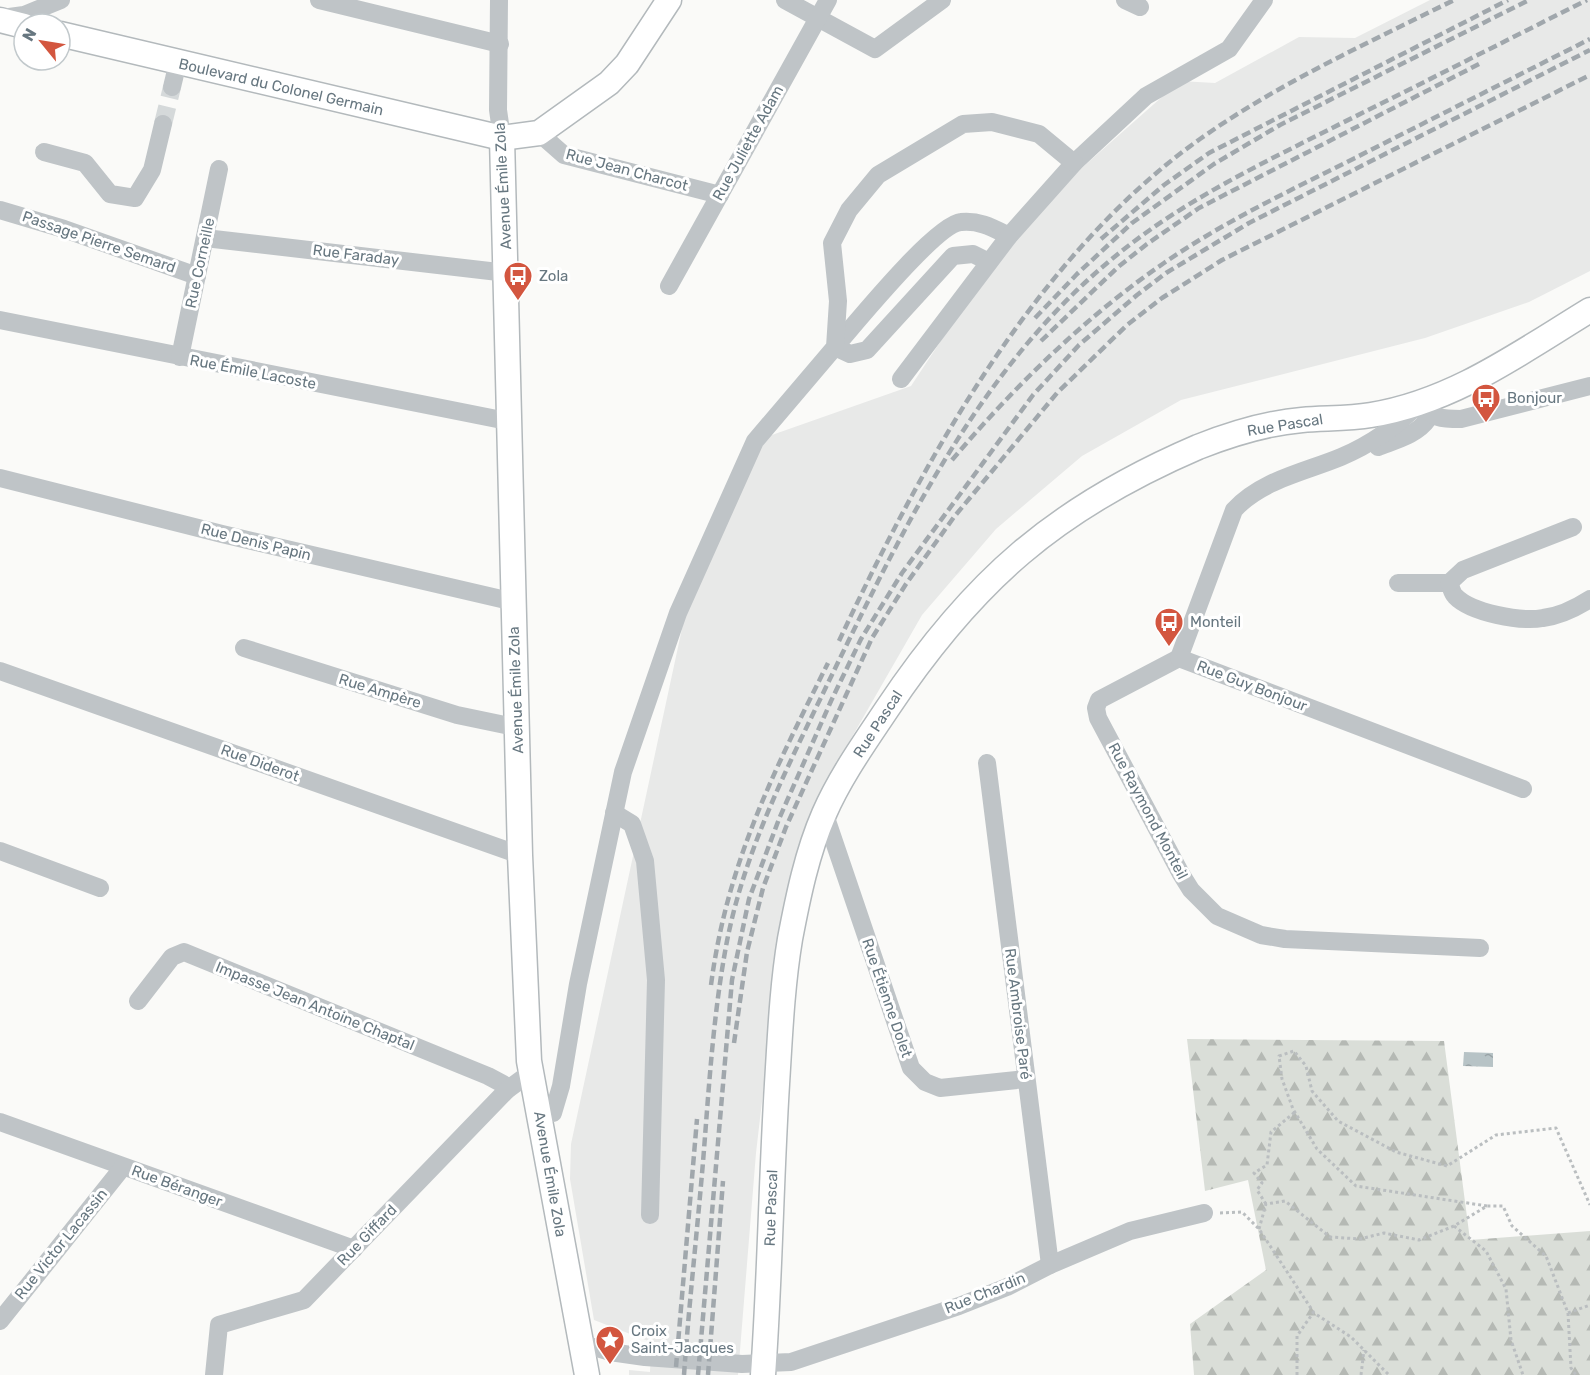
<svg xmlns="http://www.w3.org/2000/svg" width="1590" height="1375" font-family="Rubik,sans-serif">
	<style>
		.built { fill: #e8e9e8 }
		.forest { fill: url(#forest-firs) }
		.water { fill: url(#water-ripples) }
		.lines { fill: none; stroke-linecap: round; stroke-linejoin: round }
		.minor-tunnel { stroke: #d5d9da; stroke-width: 18; stroke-dasharray: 18 9; stroke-linecap: butt }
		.major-casing { stroke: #b3b9bc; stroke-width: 27 }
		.path { stroke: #babec0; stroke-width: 3; stroke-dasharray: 3 3; stroke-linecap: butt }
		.minor { stroke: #bfc4c7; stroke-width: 18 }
		.major { stroke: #fff; stroke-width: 24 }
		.rail { stroke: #a0a7ac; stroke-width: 4.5; stroke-dasharray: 9 4.5; stroke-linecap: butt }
		.labels { text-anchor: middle; stroke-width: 6; stroke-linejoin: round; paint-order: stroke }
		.street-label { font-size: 15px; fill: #677780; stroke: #fff }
		.poi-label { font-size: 15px; fill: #677780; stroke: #fff; text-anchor: start }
	</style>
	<defs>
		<pattern id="forest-firs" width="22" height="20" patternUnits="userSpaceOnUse" patternTransform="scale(1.5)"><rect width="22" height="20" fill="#daded8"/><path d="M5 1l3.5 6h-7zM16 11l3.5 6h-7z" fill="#b5b9b4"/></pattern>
		<pattern id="water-ripples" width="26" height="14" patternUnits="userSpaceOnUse" patternTransform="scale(1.5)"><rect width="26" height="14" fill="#b7c3c6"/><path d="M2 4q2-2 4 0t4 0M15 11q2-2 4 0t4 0" fill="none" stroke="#99a3a6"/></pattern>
	</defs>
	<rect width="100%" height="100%" fill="#fafaf8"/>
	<path class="built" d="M 1430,0 L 1590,0 L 1590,271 L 1529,302 L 1425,338 L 1181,400 L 1082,456 L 996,529 L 922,615 L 837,763 L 803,840 L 784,912 L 756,1153 L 738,1375 L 629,1375 L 629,1370 L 650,1372 L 651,1342 L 594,1320 L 570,1179 L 571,1144 L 686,610 L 752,442 L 911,386 L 981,280 L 1067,181 L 1180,81 L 1215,83 L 1299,37 L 1355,38 Z"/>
	<path class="forest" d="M 1187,1039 L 1444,1041 L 1470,1240 L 1590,1231 L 1590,1375 L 1194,1375 L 1190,1324 L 1266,1270 L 1248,1180 L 1205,1191 Z"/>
	<path class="water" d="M 1464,1052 L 1493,1053 L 1493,1067 L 1463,1066 Z"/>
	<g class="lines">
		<path class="minor-tunnel" d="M 163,124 L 172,87"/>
		<g class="major-casing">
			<g id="major">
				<path d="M 0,20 L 24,26"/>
				<path d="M 60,34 L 502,138 L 539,133 L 609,83 L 627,64 L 669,0"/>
				<path d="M 502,138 L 520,855 L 529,1061 L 587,1375"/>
				<path d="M 763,1375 C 770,1278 771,1181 777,1084 C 780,1036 782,987 790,939 C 798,897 807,853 824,814 C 840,777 865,742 887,709 C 973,580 1056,508 1198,447 C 1231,434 1266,423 1302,420 C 1324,418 1348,419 1371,415 C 1453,402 1521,352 1590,310"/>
			</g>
		</g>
		<g class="path">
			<path d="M 1266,1204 L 1257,1190 L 1262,1183 L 1254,1173 L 1267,1165 L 1271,1132 L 1295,1112"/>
			<path d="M 1487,1206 L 1356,1186 L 1317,1149 L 1293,1109 L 1282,1079 L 1279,1056 L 1294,1051 L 1306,1066 L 1312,1091 L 1338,1121 L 1396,1152 L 1447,1166 L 1496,1135 L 1556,1128 L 1590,1205"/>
			<path d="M 1220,1213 L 1242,1212 L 1259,1229 L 1314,1313 L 1351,1337 L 1389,1375"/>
			<path d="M 1454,1226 L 1486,1251 L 1506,1289 L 1511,1340 L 1523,1375"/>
			<path d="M 1259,1229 L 1266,1204 L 1285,1201 L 1330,1237 L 1360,1239 L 1384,1233 L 1419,1240 L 1454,1226 L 1487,1206 L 1503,1206 L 1512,1226 L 1546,1256 L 1568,1313 L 1571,1368 L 1576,1375"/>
			<path d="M 1568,1313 L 1590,1305"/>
			<path d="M 1297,1375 L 1297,1336 L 1313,1313"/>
			<path d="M 1361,1375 L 1364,1350"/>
		</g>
		<g class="minor">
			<path d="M 319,0 L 500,44"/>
			<path d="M 499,0 L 498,110 L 502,138"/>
			<path d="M 785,0 L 875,49 L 942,0"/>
			<path d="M 1125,0 L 1140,7"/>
			<path d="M 2,18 L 24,15 L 61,0"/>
			<path d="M 172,87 L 178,62"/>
			<path d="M 539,133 L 564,155 L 720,195"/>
			<path d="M 44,152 L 85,163 L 110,194 L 135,198 L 152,170 L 163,124"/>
			<path d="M 0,210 L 64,229 L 197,276"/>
			<path d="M 205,238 L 507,273"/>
			<path d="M 989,262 L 973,254 L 953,256 L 867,350 L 850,354 L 835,347 C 855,324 936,224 961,222 C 979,220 993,228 1009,236"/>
			<path d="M 669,286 L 828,0"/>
			<path d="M 0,320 L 507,421"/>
			<path d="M 180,357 L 219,169"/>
			<path d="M 901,379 L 1009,236 L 1074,163 L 1146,96 L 1229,49 L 1264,0"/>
			<path d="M 1378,447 C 1396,440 1417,435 1428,419 L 1427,411"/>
			<path d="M 0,478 L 222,534 L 514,602"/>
			<path d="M 1398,583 L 1449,583 C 1451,587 1452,593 1455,596 C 1471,613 1521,622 1543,618 C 1560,616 1576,608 1590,599"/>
			<path d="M 1449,583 L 1463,570 L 1573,527"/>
			<path d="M 244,648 L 457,715 L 505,725 L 518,725"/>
			<path d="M 1179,658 L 1099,700 L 1096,708 L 1098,718 L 1181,874 L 1191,890 L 1217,916 L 1261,935 L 1285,939 L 1480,948"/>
			<path d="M 1179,658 L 1234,510 C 1261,480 1305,472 1341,457 C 1372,444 1398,425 1421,402 C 1432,419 1442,419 1461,419 L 1590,386"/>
			<path d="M 1179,658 L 1523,789"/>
			<path d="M 0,671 L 520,855"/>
			<path d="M 987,763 L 1050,1265"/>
			<path d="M 824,812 L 911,1068 L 925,1082 L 940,1088 L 1026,1079"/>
			<path d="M 614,813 L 632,824 L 645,861 L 656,980 L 650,1215"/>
			<path d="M 0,851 L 100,888"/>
			<path d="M 138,1001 L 172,957 L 184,952 L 488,1076 L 503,1084 L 507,1090"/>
			<path d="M 539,1116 L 553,1113 L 561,1086 L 578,984 L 623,772 L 678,613 L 755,441 L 835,347 L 838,301 L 832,243 L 849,210 L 878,175 L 963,124 L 992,122 L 1039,134 L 1074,163"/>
			<path d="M 0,1122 L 354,1249"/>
			<path d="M 0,1321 L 123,1167"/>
			<path d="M 580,1343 L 610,1352 L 645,1357 L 742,1364 L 791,1362 L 959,1306 L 1007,1287 L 1050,1265 L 1130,1231 L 1204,1213"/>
			<path d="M 214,1375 L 219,1325 L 304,1300 L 507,1090 L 530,1073"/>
		</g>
		<use href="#major" class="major"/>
		<g class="rail">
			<path d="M 1101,239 L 1164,185 L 1209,153 L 1508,0"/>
			<path d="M 1035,318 L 1077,274 L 1132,223 L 1214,164 L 1280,125 L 1529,0"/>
			<path d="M 1041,341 L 1118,267 L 1147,244 L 1199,208 L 1479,64"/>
			<path d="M 952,460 C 1014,387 1085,317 1164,263 C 1222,223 1285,193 1347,162 C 1428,121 1509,80 1590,39"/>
			<path d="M 839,641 C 923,462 1035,256 1200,139 C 1279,83 1368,43 1454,0"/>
			<path d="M 711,985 C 727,863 774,771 828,663"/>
			<path d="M 734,1043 L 747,952 L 763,888 L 786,827 L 872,638 L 906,584 L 954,517 L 1057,393 L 1127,325 L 1162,298 L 1222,260 L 1590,75"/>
			<path d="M 676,1367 L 697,1119"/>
			<path d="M 684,1375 C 689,1304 697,1233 703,1162 C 709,1088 713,1014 727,941 C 745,850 787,768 827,685 C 903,529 980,365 1118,254 C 1186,199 1263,163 1340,124 C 1423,83 1505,41 1587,0"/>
			<path d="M 698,1375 L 732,980 L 749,899 L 779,819 L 831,701 L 861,639 L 902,573 L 1033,395 L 1079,345 L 1137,295 L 1166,273 L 1249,223 L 1590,50"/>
			<path d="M 708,1375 L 723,1181"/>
		</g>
	</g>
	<defs>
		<g id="bus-pin" transform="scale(1.5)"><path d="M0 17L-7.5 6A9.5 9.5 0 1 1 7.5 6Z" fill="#d3563f" stroke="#fff"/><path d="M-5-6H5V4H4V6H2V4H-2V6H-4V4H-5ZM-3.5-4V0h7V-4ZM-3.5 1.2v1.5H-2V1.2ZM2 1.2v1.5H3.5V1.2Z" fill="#fff"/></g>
		<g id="sight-pin" transform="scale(1.5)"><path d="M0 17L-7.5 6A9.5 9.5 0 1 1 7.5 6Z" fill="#d3563f" stroke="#fff"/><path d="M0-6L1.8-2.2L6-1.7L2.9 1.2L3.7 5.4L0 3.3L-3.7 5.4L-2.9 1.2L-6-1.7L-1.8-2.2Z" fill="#fff"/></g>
	</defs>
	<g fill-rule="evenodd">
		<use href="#bus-pin" x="518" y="276"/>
		<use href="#bus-pin" x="1486" y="398"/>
		<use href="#bus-pin" x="1169" y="622"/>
		<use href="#sight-pin" x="610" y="1340"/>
	</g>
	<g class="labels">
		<g class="street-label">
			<text transform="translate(281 87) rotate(13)" y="5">Boulevard du Colonel Germain</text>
			<text transform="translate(748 143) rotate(-61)" y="5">Rue Juliette Adam</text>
			<text transform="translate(627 170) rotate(15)" y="5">Rue Jean Charcot</text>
			<text transform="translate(503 186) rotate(-93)" y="5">Avenue Émile Zola</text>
			<text transform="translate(99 242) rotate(19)" y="5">Passage Pierre Semard</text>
			<text transform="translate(356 255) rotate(7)" y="5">Rue Faraday</text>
			<text transform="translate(200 263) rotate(-78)" y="5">Rue Corneille</text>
			<text transform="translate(253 372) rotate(11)" y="5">Rue Émile Lacoste</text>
			<text transform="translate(1285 425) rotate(-9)" y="5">Rue Pascal</text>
			<text transform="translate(256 542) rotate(14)" y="5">Rue Denis Papin</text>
			<text transform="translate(1252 686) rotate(21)" y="5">Rue Guy Bonjour</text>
			<text transform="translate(516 690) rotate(-92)" y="5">Avenue Émile Zola</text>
			<text transform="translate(380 691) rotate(17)" y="5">Rue Ampère</text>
			<text transform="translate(878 724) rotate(-57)" y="5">Rue Pascal</text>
			<text transform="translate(260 763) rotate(20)" y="5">Rue Diderot</text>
			<text transform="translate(1148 811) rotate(62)" y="5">Rue Raymond Monteil</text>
			<text transform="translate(887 998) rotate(71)" y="5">Rue Étienne Dolet</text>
			<text transform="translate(315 1006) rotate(22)" y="5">Impasse Jean Antoine Chaptal</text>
			<text transform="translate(1018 1014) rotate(83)" y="5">Rue Ambroise Paré</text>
			<text transform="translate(550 1174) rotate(80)" y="5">Avenue Émile Zola</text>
			<text transform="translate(177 1186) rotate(20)" y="5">Rue Béranger</text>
			<text transform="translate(771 1208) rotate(-88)" y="5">Rue Pascal</text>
			<text transform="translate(367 1235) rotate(-46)" y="5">Rue Giffard</text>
			<text transform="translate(61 1244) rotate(-51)" y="5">Rue Victor Lacassin</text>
			<text transform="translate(985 1293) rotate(-22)" y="5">Rue Chardin</text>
		</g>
		<g class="poi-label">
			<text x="539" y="281">Zola</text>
			<text x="1507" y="403">Bonjour</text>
			<text x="1190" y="627">Monteil</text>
			<text x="631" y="1336">Croix<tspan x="631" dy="17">Saint-Jacques</tspan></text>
		</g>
	</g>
	<g transform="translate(42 42) rotate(300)"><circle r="28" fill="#ffffff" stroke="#c2c9cc" stroke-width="1.5"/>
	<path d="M0-4.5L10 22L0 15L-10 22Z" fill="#d3563f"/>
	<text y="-9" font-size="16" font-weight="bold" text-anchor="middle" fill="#677780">N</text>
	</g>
</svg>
